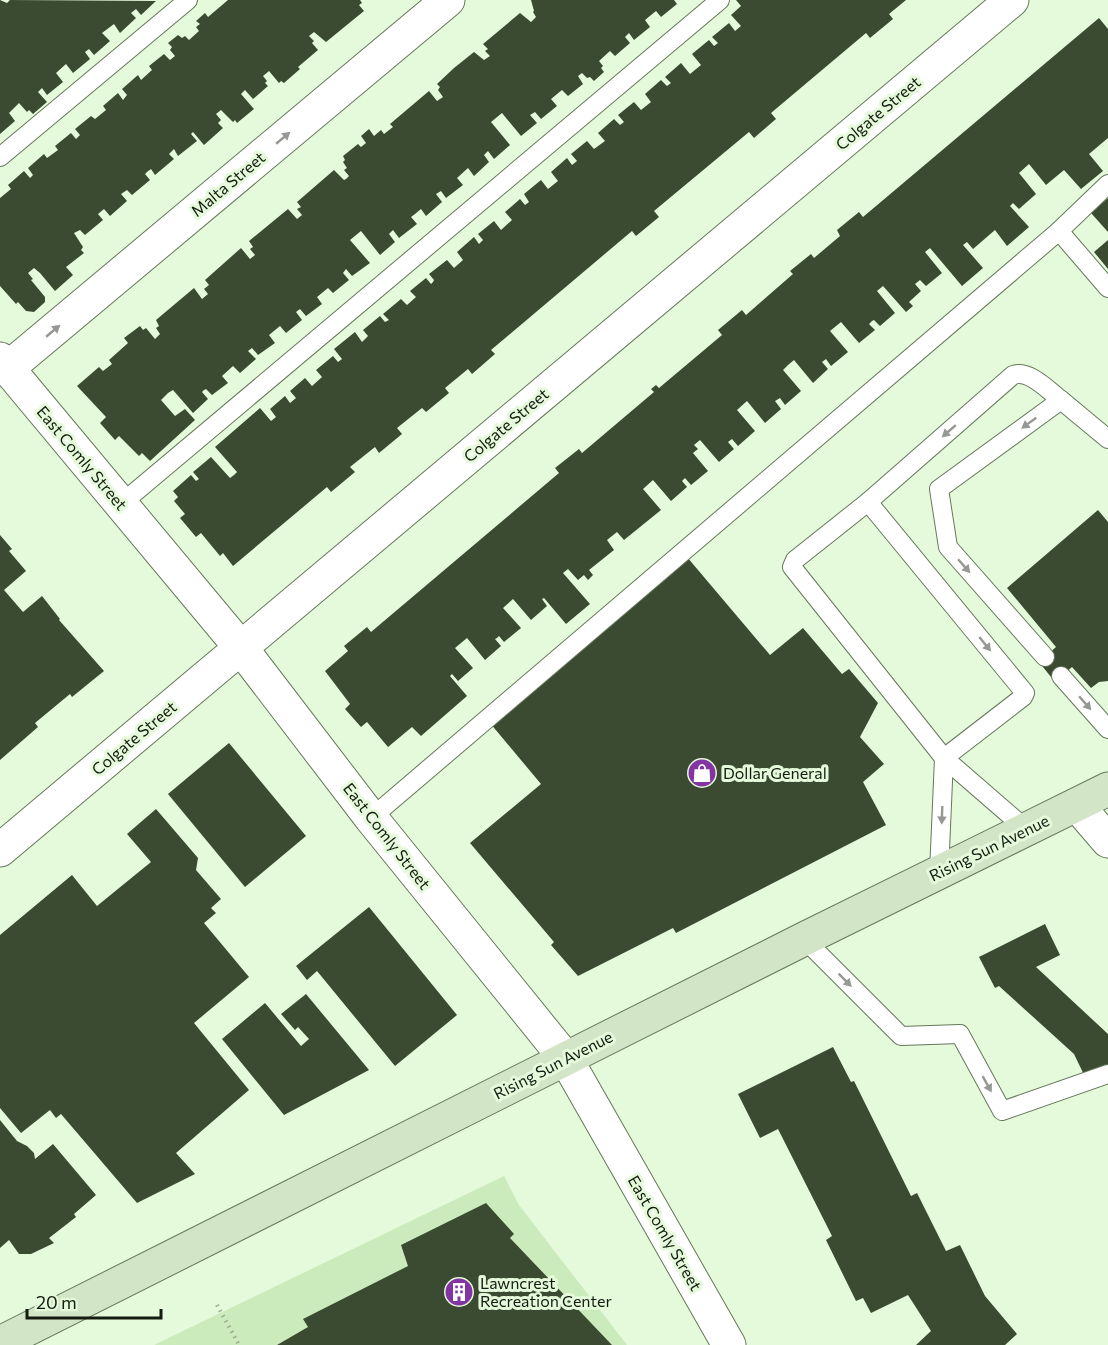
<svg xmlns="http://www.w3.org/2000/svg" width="1108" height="1345" font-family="Commissioner,sans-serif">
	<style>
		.green { fill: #ccebbc }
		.building { fill: #3a4b31 }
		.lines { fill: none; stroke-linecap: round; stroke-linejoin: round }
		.lane-casing { stroke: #65785b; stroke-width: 20 }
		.street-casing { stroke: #65785b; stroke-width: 35 }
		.secondary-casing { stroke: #65785b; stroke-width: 35 }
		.path { stroke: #9bac93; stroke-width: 4; stroke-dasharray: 1.5 4.5; stroke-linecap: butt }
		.lane { stroke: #fff; stroke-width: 18 }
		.street { stroke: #fff; stroke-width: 33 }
		.secondary { stroke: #d2e5c6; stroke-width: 33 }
		.oneway { fill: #959893 }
		.labels { text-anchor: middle; stroke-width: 6; stroke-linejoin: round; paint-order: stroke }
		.street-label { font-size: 16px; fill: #141b10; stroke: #e5fada }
		.poi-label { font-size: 16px; fill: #141b10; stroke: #e5fada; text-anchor: start }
	</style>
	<rect width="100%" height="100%" fill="#e5fada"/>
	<path class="green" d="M 504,1176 L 519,1205 L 627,1345 L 154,1345 Z"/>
	<g class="building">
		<path d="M 0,0 L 7,3 L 10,0 L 156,1 L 141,15 L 136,9 L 131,13 L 136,18 L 120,33 L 114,24 L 102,33 L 110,41 L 94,55 L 89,49 L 85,52 L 90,59 L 73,73 L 66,64 L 56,73 L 63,82 L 47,95 L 42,88 L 38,92 L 47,102 L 33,114 L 29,110 L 27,112 L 19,103 L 9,113 L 15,121 L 0,134 Z"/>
		<path d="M 228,0 L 360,0 L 362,3 L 359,5 L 364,11 L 326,42 L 314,32 L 309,36 L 314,41 L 312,43 L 318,50 L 298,67 L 300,69 L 284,83 L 281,81 L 279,83 L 269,71 L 263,76 L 267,81 L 265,83 L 268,86 L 253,99 L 245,90 L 241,94 L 254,109 L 237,123 L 235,120 L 233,122 L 221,110 L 216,114 L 221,120 L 218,123 L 223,128 L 204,145 L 193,132 L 191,134 L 197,141 L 178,156 L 174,149 L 169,154 L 174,159 L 155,175 L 151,169 L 147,172 L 145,174 L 150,180 L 132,195 L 127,190 L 121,194 L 127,201 L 110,216 L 104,209 L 98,214 L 103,220 L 85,235 L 80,230 L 74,233 L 83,247 L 81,250 L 84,253 L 66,267 L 73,275 L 55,291 L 40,273 L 34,268 L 28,273 L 33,279 L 31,280 L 45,297 L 45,302 L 34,312 L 26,311 L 18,302 L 16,304 L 0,286 L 0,198 L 11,189 L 8,185 L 24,171 L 30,178 L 33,175 L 28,168 L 44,154 L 47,158 L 58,150 L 55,146 L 71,133 L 76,139 L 80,135 L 75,129 L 91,116 L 95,119 L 106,110 L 103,106 L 118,93 L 123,100 L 127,95 L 122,89 L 138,75 L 141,80 L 152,70 L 149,66 L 164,54 L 170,60 L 175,56 L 170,50 L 172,47 L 168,43 L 178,35 L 182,38 L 185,36 L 189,40 L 199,31 L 196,27 L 200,24 L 196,21 L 205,13 L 208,17 Z"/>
		<path d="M 531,0 L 674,0 L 677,4 L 661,17 L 656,11 L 645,20 L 650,27 L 634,40 L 629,33 L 625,37 L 630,43 L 615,56 L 610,51 L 599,61 L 603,66 L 601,68 L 604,72 L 594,81 L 590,77 L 587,78 L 582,73 L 578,76 L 583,84 L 568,96 L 562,90 L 551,99 L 557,106 L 541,119 L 535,112 L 530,115 L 537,123 L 521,136 L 502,113 L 491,122 L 510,145 L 494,159 L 488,151 L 484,155 L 489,162 L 474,176 L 468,168 L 457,178 L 463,185 L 446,198 L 441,191 L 436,194 L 442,202 L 426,216 L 421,209 L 415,214 L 411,217 L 417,224 L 399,238 L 393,230 L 389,234 L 395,242 L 380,255 L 361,231 L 350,240 L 370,263 L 352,276 L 346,269 L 343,273 L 349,280 L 333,293 L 328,288 L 317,297 L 322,304 L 306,316 L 300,309 L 296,312 L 302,320 L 286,333 L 280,326 L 269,335 L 275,343 L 258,355 L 252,348 L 248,351 L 256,359 L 240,373 L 233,366 L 222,376 L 228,383 L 212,395 L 206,389 L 204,390 L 202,392 L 208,399 L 193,413 L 173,390 L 168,393 L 161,400 L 175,416 L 185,409 L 195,420 L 150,461 L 142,453 L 139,456 L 119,436 L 115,440 L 100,423 L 106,417 L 77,386 L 99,367 L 103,371 L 112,364 L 109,360 L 128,343 L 124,338 L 140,326 L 143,330 L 146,328 L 155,339 L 160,334 L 156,328 L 159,326 L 156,320 L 194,288 L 202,299 L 208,294 L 204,289 L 209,285 L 205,280 L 241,248 L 250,259 L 255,255 L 250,249 L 253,247 L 249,241 L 288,209 L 297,219 L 302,215 L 297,209 L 301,207 L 297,202 L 334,170 L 344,180 L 346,179 L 349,176 L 344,170 L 347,168 L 343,162 L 345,160 L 343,156 L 358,144 L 361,147 L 366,143 L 361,136 L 369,129 L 374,136 L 381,130 L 384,134 L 393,127 L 390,124 L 429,91 L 437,101 L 443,97 L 438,90 L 440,87 L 437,84 L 454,68 L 474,52 L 484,60 L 490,56 L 485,51 L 488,49 L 483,44 L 520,13 L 531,22 L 536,17 L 533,12 L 534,11 Z"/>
		<path d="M 736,0 L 906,0 L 889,14 L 893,19 L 870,38 L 866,33 L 771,113 L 776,119 L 754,138 L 749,132 L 654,211 L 659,217 L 636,236 L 632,231 L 491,350 L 495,354 L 472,374 L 468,369 L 445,388 L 449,393 L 426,412 L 422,408 L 397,428 L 402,434 L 379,453 L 375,447 L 350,467 L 355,472 L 331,492 L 327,487 L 233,566 L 223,553 L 220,556 L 201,533 L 196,537 L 180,518 L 185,514 L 174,501 L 178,497 L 173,491 L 191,475 L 196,481 L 199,479 L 193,472 L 211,457 L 230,478 L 234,475 L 237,472 L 215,447 L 260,408 L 271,421 L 276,417 L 270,409 L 285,396 L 290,403 L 296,398 L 290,391 L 305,378 L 312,386 L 322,377 L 316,370 L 333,356 L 338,362 L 342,359 L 334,349 L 355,332 L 362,342 L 368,336 L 363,330 L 380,316 L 385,322 L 389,320 L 383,314 L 401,299 L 407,305 L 416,297 L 410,291 L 426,278 L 431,284 L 433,282 L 434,280 L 429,274 L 447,260 L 454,268 L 463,260 L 457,252 L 474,237 L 479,244 L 483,240 L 478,234 L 494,221 L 501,230 L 512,220 L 505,212 L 520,199 L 525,205 L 529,202 L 524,194 L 541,180 L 548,189 L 558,181 L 551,172 L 567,158 L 572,165 L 577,161 L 571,154 L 587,141 L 594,149 L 605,141 L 598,133 L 614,119 L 620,125 L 624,122 L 618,115 L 634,102 L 641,110 L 651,102 L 645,94 L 661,80 L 667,86 L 671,83 L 665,77 L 681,63 L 690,74 L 701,65 L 692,54 L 709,40 L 714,46 L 718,43 L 712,37 L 729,23 L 735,31 L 741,26 L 731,15 L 741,6 Z"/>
		<path d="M 1099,18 L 1108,29 L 1108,138 L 1089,154 L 1103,171 L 1081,189 L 1064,170 L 1046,185 L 1029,164 L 1019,173 L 1036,194 L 1019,209 L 1013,203 L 1010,206 L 1029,227 L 1007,246 L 995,230 L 973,249 L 967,242 L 963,245 L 983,268 L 962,286 L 930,248 L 925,252 L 942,273 L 926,286 L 920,280 L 915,284 L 921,291 L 909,302 L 913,306 L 906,312 L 883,286 L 877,291 L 895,313 L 880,326 L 874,320 L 872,321 L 869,324 L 875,330 L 859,343 L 841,322 L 830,331 L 848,352 L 831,366 L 826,359 L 822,362 L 828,369 L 813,383 L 794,360 L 788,365 L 783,370 L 801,391 L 785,405 L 780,398 L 775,401 L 781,409 L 765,423 L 747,401 L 737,410 L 755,431 L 738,446 L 732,439 L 728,442 L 734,449 L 719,462 L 700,440 L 694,445 L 698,449 L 693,453 L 708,471 L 691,485 L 685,478 L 682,481 L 687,487 L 671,501 L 653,480 L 643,489 L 661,510 L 624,540 L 617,532 L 607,540 L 614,550 L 589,570 L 593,575 L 588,580 L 584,575 L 578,580 L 568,569 L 563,573 L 590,604 L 566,624 L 544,598 L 542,599 L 547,606 L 531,620 L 513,599 L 503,608 L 521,628 L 504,642 L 499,636 L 497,638 L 495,639 L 501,646 L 485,660 L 467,638 L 455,648 L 473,668 L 458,681 L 452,674 L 450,676 L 467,696 L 421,736 L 412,727 L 388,747 L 367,722 L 361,727 L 345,709 L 350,704 L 325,671 L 348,651 L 344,646 L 367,627 L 371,632 L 559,473 L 555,468 L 579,449 L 582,453 L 654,392 L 651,389 L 656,385 L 659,388 L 722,335 L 718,330 L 742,310 L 746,315 L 793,274 L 790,271 L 811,254 L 814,258 L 840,236 L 837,230 L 859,212 L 863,217 Z"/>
		<path d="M 1108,198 L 1108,232 L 1091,213 Z"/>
		<path d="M 1108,240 L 1108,269 L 1094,252 Z"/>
		<path d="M 1098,510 L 1108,522 L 1108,681 L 1099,682 L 1091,688 L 1072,667 L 1055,682 L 1039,662 L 1056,647 L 1007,588 Z"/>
		<path d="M 0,535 L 12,549 L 9,551 L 26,571 L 4,590 L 23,612 L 42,596 L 60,619 L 59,620 L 104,671 L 72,697 L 70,694 L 35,723 L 38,727 L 0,760 Z"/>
		<path d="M 687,557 L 770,655 L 803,628 L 842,674 L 849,669 L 878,703 L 860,737 L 884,764 L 863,782 L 886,825 L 676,933 L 673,928 L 578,976 L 551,945 L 554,942 L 470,843 L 541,784 L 490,723 Z"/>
		<path d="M 229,743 L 306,836 L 245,887 L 168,794 Z"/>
		<path d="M 156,809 L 198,858 L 196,870 L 221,899 L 211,908 L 216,913 L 204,923 L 249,977 L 194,1023 L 249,1090 L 176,1153 L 195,1174 L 137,1203 L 61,1114 L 56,1118 L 50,1110 L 21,1133 L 0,1108 L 0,935 L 72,875 L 97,906 L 151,862 L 127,834 Z"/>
		<path d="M 369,907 L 457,1015 L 395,1066 L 317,971 L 307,980 L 296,966 Z"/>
		<path d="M 1045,924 L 1060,955 L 1036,967 L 1108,1034 L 1108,1068 L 1086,1079 L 1074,1054 L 999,986 L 995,988 L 979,957 Z"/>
		<path d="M 306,994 L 369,1070 L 284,1115 L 222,1039 L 265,1003 L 301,1046 L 309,1039 L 298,1027 L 295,1030 L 281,1014 Z"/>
		<path d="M 833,1047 L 851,1082 L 854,1081 L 911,1196 L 917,1193 L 946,1251 L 960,1245 L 985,1296 L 1017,1334 L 1005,1345 L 916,1345 L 931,1331 L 908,1295 L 871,1313 L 863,1298 L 856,1301 L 826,1240 L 832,1236 L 778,1129 L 760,1138 L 738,1094 Z"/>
		<path d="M 0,1120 L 17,1141 L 27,1146 L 34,1153 L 35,1159 L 53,1144 L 96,1195 L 74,1214 L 76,1217 L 49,1238 L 54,1243 L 31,1254 L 19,1254 L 9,1240 L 0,1248 Z"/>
		<path d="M 486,1203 L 514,1234 L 510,1238 L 612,1345 L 277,1345 L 308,1327 L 303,1319 L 408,1266 L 401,1245 Z"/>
	</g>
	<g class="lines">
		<g class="lane-casing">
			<g id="lane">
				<path d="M 0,157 L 188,0"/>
				<path d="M 1108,184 L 1059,231 L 1108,288"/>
				<path d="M 868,502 L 1025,693 L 1023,697 L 944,758"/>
				<path d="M 121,504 L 720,0"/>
				<path d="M 1045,657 L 948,547 L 939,489 L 1061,400 L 1108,439"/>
				<path d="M 1061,676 L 1108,729"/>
				<path d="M 371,818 L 1059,231"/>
				<path d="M 1027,830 L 944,758 L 792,567 L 795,560 L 868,502 L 1013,375 C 1029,369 1049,391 1061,400"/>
				<path d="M 939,873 L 944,758"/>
				<path d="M 804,939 L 901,1036 L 960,1034 L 1002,1111 L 1108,1074"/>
			</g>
		</g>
		<g class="street-casing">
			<g id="street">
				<path d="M 0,359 L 241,648 L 371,818 L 566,1059 L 729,1345"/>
				<path d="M 8,368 L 448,0"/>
				<path d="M 1077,805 L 1108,841"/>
				<path d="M 0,850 L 1012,0"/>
			</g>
		</g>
		<g class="secondary-casing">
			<path id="secondary" d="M 0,1343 L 804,939 L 1108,789"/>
		</g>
		<path class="path" d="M 217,1305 L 239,1345"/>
		<use href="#lane" class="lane"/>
		<use href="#street" class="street"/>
		<use href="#secondary" class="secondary"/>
	</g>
	<defs><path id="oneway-solid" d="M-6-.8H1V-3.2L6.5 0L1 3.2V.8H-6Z" transform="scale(1.5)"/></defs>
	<g class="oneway">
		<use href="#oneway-solid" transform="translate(283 138) rotate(-40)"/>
		<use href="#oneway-solid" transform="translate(53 331) rotate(-40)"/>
		<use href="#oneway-solid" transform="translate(1029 423) rotate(144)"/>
		<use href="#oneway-solid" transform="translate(949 431) rotate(139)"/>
		<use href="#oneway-solid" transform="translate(964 566) rotate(49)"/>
		<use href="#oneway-solid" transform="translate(985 644) rotate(51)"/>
		<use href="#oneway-solid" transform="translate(1085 703) rotate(49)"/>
		<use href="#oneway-solid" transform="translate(942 815) rotate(92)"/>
		<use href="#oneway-solid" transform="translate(845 980) rotate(45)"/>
		<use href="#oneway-solid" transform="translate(987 1084) rotate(61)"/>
	</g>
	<defs>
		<g id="shop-disc" transform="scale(1.5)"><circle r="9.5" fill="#8433a3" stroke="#e5fada"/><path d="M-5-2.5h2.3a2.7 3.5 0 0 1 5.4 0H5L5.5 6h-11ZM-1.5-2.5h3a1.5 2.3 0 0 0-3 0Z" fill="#fff"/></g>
		<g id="building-disc" transform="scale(1.5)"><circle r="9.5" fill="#8433a3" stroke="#e5fada"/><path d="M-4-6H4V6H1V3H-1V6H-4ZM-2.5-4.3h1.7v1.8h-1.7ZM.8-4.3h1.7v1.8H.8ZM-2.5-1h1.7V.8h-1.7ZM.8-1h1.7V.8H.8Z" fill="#fff"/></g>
	</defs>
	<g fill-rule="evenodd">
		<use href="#shop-disc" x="702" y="773"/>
		<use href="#building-disc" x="459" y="1292"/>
	</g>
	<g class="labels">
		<g class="street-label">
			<text transform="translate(878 113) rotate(-40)" y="6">Colgate Street</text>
			<text transform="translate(228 184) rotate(-40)" y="6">Malta Street</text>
			<text transform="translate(506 425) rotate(-40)" y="6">Colgate Street</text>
			<text transform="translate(82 458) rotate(50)" y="6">East Comly Street</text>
			<text transform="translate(134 738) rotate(-40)" y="6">Colgate Street</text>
			<text transform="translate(387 836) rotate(52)" y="6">East Comly Street</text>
			<text transform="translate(989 848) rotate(-26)" y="6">Rising Sun Avenue</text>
			<text transform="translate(553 1065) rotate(-27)" y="6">Rising Sun Avenue</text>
			<text transform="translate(665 1233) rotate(60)" y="6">East Comly Street</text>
		</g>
		<g class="poi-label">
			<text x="723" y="779">Dollar General</text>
			<text x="480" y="1289">Lawncrest<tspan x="480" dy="18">Recreation Center</tspan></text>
		</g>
	</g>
	<path d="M27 1309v9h134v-9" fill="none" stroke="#141b10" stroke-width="3"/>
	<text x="36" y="1309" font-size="18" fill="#141b10" stroke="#e5fada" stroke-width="4.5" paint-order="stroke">20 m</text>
</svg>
